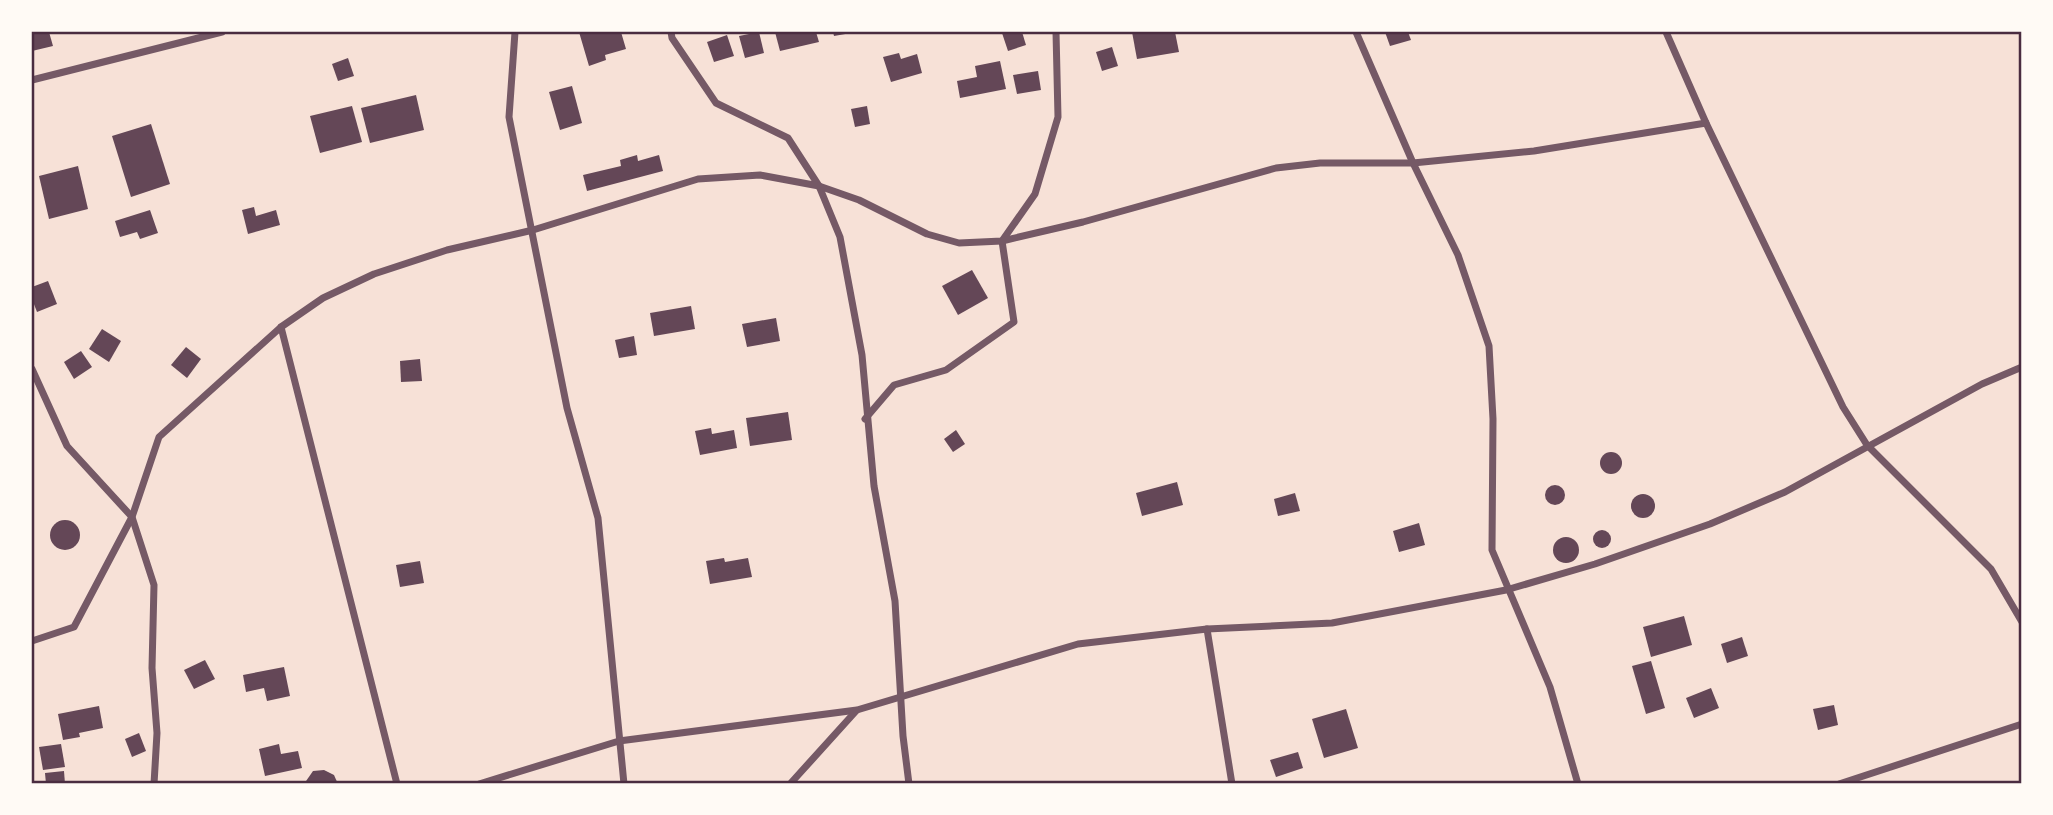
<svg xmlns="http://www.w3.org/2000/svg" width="2053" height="815" font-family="'Fira Sans',sans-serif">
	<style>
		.building { fill: #644757 }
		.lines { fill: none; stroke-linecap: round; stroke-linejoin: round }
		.minor { stroke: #755966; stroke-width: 7 }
		.neatline { fill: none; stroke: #4a2c40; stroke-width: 2.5 }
	</style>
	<rect width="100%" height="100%" fill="#f7e1d7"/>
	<g class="building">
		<path d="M 32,32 L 49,32 L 53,46 L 32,51 Z"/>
		<path d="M 579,32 L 621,32 L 626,49 L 605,55 L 606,60 L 589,66 Z"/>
		<path d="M 759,32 L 764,53 L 745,58 L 739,36 Z"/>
		<path d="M 775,32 L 816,32 L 819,42 L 780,51 Z"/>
		<path d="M 833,32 L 851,32 L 851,33 L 834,36 Z"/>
		<path d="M 1022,32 L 1026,45 L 1008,51 L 1002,33 Z"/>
		<path d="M 1132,32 L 1175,32 L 1179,52 L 1137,59 Z"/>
		<path d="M 1385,32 L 1408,32 L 1411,40 L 1390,46 Z"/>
		<path d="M 727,35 L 734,56 L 714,62 L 707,42 Z"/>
		<path d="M 1112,47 L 1118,66 L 1102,71 L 1096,52 Z"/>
		<path d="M 899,53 L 901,59 L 917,54 L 922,73 L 891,82 L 883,57 Z"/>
		<path d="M 348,58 L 354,76 L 338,81 L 332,64 Z"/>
		<path d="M 1000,61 L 1006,89 L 960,98 L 957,81 L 977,77 L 975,66 Z"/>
		<path d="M 1038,71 L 1041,90 L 1017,94 L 1013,75 Z"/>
		<path d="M 572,86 L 582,123 L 560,130 L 549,92 Z"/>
		<path d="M 416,95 L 424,130 L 370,143 L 361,108 Z"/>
		<path d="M 352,106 L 362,142 L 320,153 L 310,116 Z"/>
		<path d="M 867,106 L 870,124 L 855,127 L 851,109 Z"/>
		<path d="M 151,124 L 170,184 L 131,197 L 112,136 Z"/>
		<path d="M 637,155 L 638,161 L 659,155 L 663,171 L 587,191 L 583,175 L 621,166 L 620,160 Z"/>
		<path d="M 78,166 L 88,209 L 49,219 L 39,176 Z"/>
		<path d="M 254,207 L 256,216 L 276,210 L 280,225 L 248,234 L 242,210 Z"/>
		<path d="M 150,210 L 158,233 L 140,239 L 137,232 L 120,237 L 115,221 Z"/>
		<path d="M 972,270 L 988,298 L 958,315 L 942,286 Z"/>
		<path d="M 48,281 L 57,304 L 37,312 L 32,299 L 32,287 Z"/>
		<path d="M 691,306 L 695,329 L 654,336 L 650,313 Z"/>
		<path d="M 776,318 L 780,341 L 747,347 L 742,324 Z"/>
		<path d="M 102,329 L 121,341 L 109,362 L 89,349 Z"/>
		<path d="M 634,336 L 637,355 L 619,358 L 615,340 Z"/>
		<path d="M 186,347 L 201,359 L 187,378 L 171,365 Z"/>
		<path d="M 81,351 L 92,367 L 74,379 L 64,362 Z"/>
		<path d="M 420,359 L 422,381 L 401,382 L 400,361 Z"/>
		<path d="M 788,412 L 792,440 L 750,446 L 746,418 Z"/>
		<path d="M 711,428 L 712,434 L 734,430 L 737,448 L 700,455 L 695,431 Z"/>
		<path d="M 956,430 L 965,444 L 953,452 L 944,439 Z"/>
		<circle cx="1611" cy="463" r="11"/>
		<path d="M 1177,482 L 1183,505 L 1142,516 L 1136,493 Z"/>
		<circle cx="1555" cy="495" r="10"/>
		<path d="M 1295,493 L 1300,511 L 1278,516 L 1274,499 Z"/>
		<circle cx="1643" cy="506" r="12"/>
		<circle cx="65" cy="535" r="15"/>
		<path d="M 1419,523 L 1425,545 L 1399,552 L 1393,531 Z"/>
		<circle cx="1602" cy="539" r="9"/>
		<circle cx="1566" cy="550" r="13"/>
		<path d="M 724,558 L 725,562 L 748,558 L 752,577 L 710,584 L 706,561 Z"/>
		<path d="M 420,561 L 424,583 L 400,587 L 396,565 Z"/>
		<path d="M 1684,616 L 1692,645 L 1651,657 L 1643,627 Z"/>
		<path d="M 1742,637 L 1748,656 L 1727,663 L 1721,644 Z"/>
		<path d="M 205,660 L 215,679 L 194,689 L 184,670 Z"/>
		<path d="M 1651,661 L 1665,708 L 1646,714 L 1632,666 Z"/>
		<path d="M 284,667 L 290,696 L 267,701 L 264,688 L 246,692 L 243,675 Z"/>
		<path d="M 1711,688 L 1719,708 L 1694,718 L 1686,698 Z"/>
		<path d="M 1834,705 L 1838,725 L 1818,730 L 1813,709 Z"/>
		<path d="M 99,706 L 103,728 L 79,733 L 80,737 L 63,740 L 58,714 Z"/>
		<path d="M 1346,709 L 1358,748 L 1324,758 L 1312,719 Z"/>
		<path d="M 139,733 L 146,751 L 132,757 L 125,739 Z"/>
		<path d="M 61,744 L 65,767 L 43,770 L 39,747 Z"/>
		<path d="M 279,744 L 281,754 L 298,751 L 302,768 L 265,776 L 259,749 Z"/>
		<path d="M 1298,752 L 1303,768 L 1276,777 L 1270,760 Z"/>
		<path d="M 324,770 L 334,775 L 338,784 L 304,784 L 313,771 Z"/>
		<path d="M 64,771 L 65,784 L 46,784 L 45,773 Z"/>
	</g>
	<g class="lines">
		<g class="minor">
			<path d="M 515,32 L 509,117 L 567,408 L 598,518 L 624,784"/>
			<path d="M 671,32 L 672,38 L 716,103 L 788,138 L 819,186 L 840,237 L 862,355 L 874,486 L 895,601 L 903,736 L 909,784"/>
			<path d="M 1356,32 L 1413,163 L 1458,255 L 1489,346 L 1493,419 L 1492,550 L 1550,687 L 1578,784"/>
			<path d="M 1666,32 L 1706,123 L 1843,407 L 1867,445 L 1991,569 L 2022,622"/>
			<path d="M 32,80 L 222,32"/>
			<path d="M 281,327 L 397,784"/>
			<path d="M 32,369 L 67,446 L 132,517 L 154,585 L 152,668 L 157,733 L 154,784"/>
			<path d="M 865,419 L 894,385 L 946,370 L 1014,322 L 1002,241 L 1035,194 L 1058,117 L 1056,32"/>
			<path d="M 1207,629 L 1232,784"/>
			<path d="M 32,641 L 74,627 L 132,517 L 159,437 L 281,327 L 323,298 L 374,274 L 447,250 L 533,230 L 698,179 L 760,175 L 819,186 L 859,200 L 927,234 L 959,243 L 1002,241 L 1083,222 L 1276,168 L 1320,163 L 1413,163 L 1534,151 L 1706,123"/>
			<path d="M 479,784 L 619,741 L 857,710 L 1078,644 L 1207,629 L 1332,623 L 1506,590 L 1595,564 L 1710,524 L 1785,492 L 1982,384 L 2022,367"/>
			<path d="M 790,784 L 856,711"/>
			<path d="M 1839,784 L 2022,724"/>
		</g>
	</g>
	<rect width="2053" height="815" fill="none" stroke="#fffaf5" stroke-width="66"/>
	<rect x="33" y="33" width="1987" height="749" class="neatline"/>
</svg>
